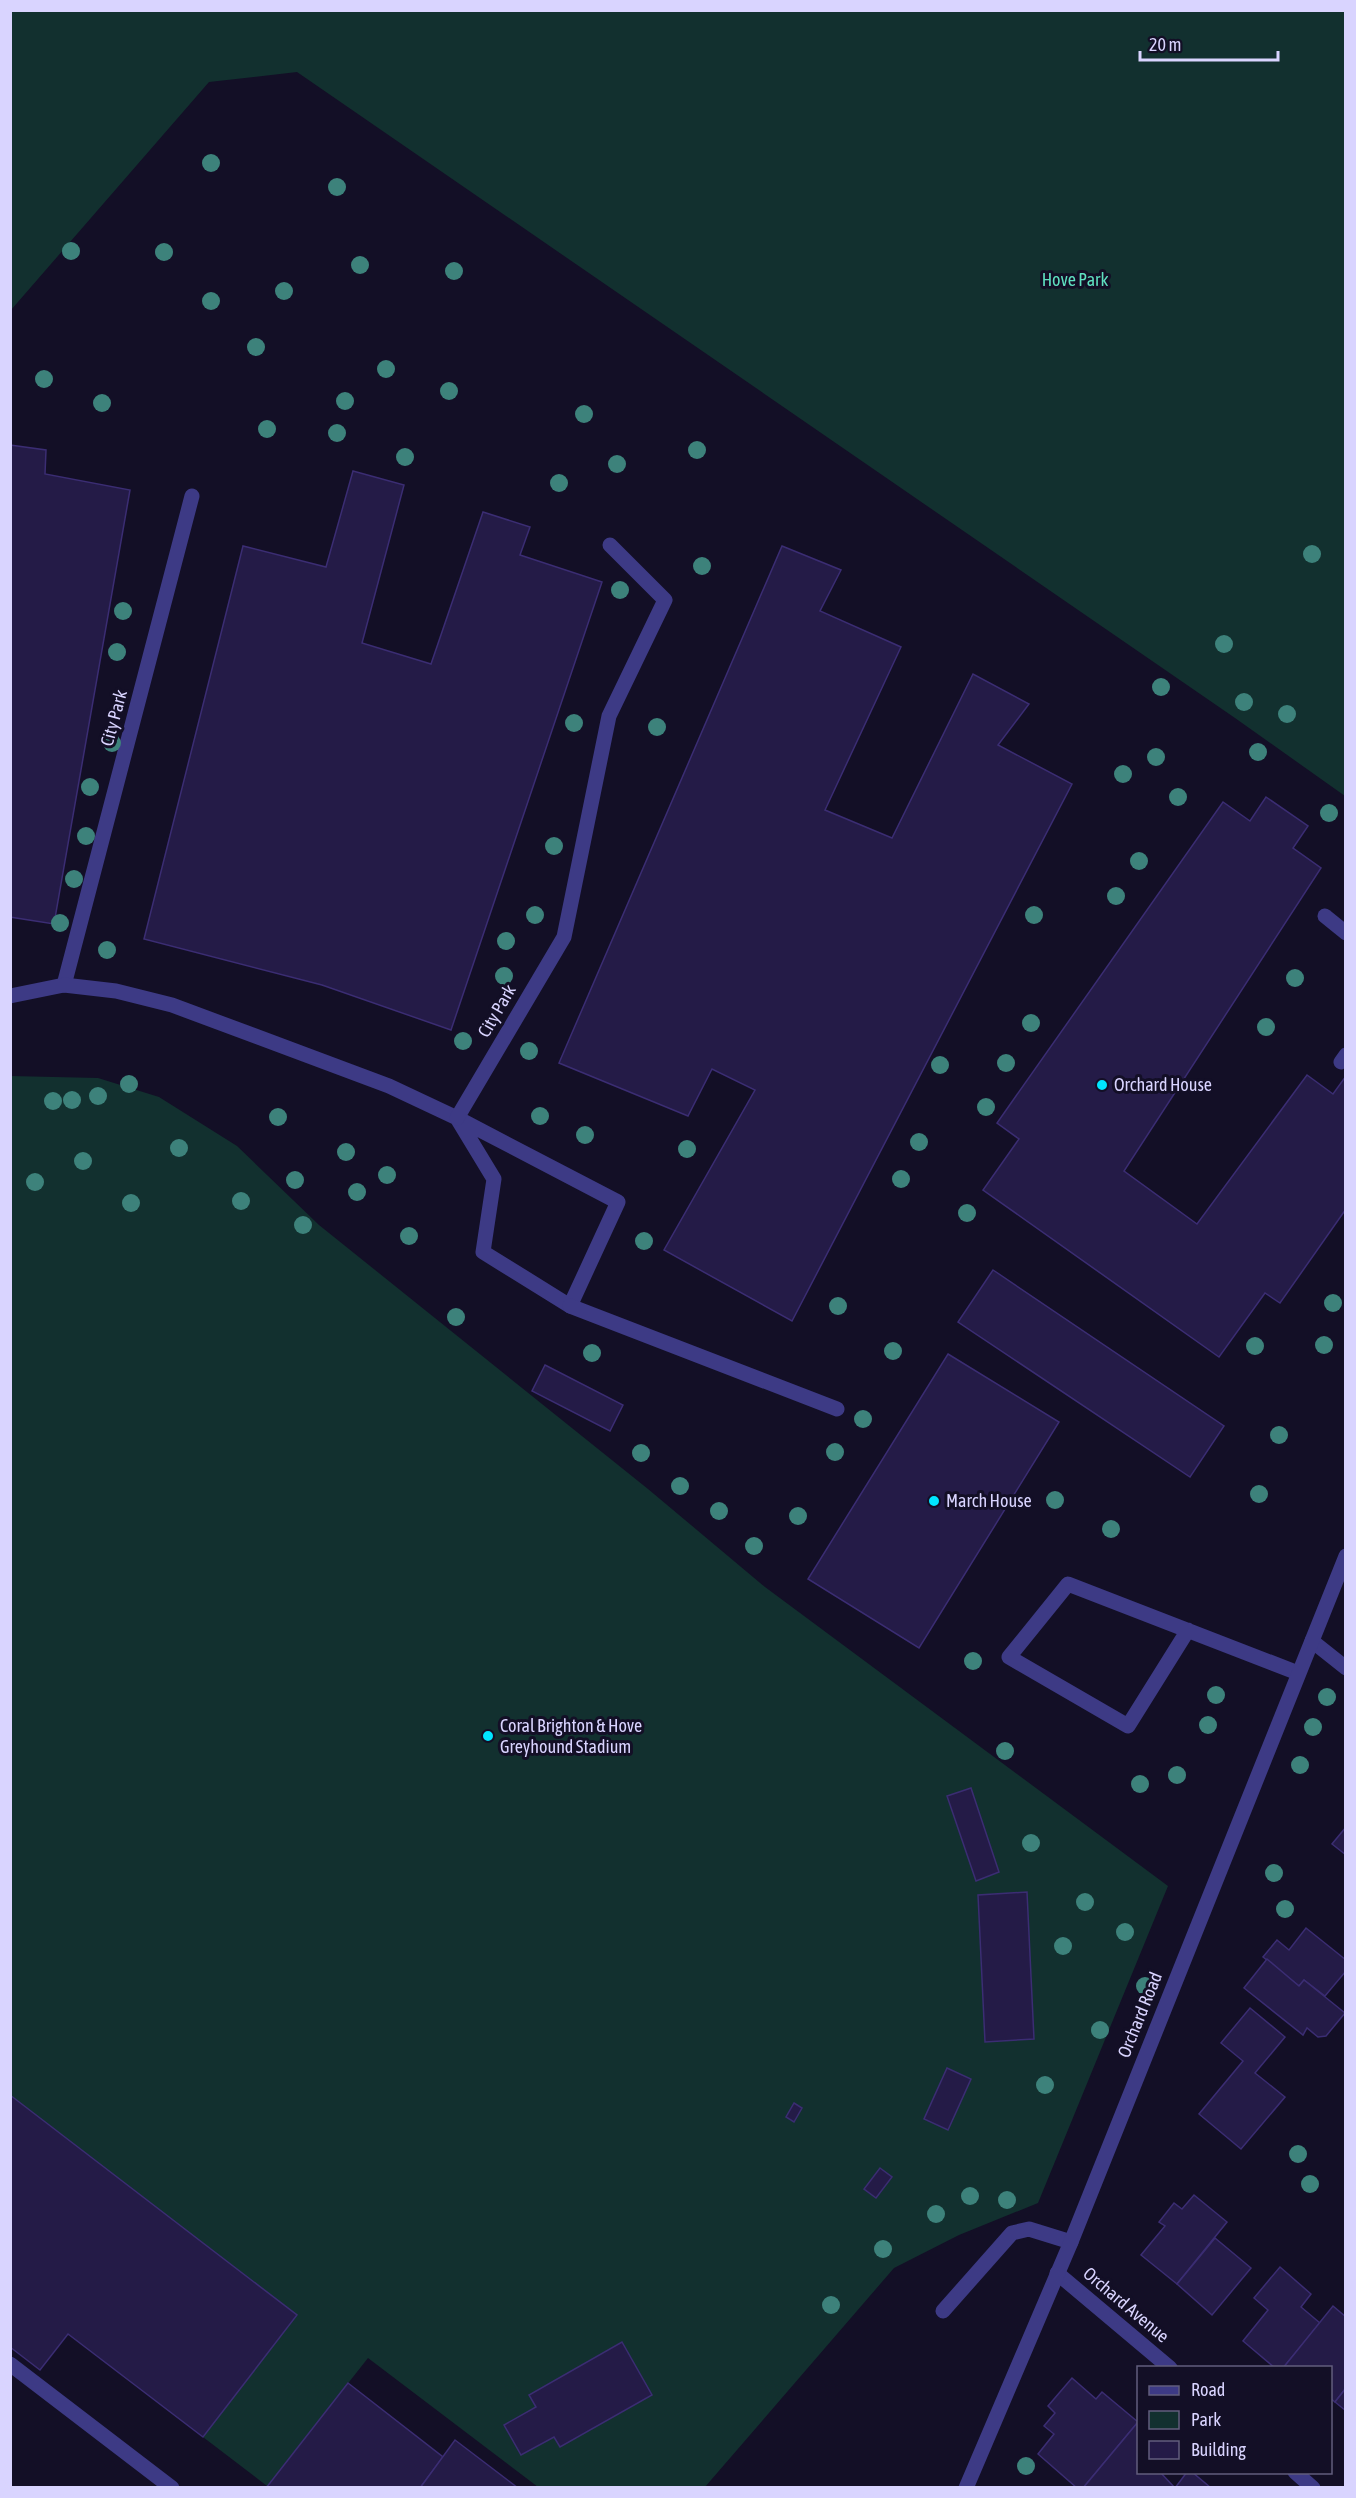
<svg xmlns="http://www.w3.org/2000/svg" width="1356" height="2498" font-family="'Asap Condensed',sans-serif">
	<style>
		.green { fill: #12302f }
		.building { fill: #241b47; stroke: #3b2d73; stroke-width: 1.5 }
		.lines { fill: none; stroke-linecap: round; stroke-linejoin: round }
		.minor { stroke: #3d3a85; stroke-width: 15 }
		.tree { fill: #3d827b }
		.poi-dot { fill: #00e5ff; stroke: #130f26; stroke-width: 2 }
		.labels { text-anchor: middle; stroke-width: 6; stroke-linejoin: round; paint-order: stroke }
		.park-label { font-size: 18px; fill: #5fe0c0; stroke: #130f26 }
		.street-label { font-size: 18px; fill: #d9d4ff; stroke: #130f26 }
		.poi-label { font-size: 18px; fill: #d9d4ff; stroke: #130f26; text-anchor: start }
	</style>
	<rect width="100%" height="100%" fill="#130f26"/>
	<g class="green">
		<path d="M 11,10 L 1345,11 L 1345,796 L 1235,718 L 297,72 L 209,82 L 11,310 Z"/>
		<path d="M 10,1076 L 98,1078 L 159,1097 L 237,1146 L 319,1225 L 648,1489 L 765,1587 L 1168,1886 L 1038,2203 L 959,2235 L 894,2268 L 705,2487 L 538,2487 L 368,2358 L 267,2486 L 68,2334 L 40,2370 L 11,2347 Z"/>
	</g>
	<g class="building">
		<path d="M 10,445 L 46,450 L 45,474 L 130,490 L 54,924 L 10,917 Z"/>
		<path d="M 353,471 L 404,485 L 362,643 L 431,664 L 483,512 L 530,527 L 520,555 L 602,582 L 451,1030 L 322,985 L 144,939 L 243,546 L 326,567 Z"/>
		<path d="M 782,546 L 841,570 L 820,611 L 901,647 L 825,810 L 892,838 L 973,674 L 1029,704 L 998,745 L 1072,784 L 792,1321 L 664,1250 L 755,1090 L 712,1069 L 688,1116 L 559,1063 Z"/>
		<path d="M 1266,797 L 1308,826 L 1293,848 L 1321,868 L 1124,1171 L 1197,1224 L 1307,1075 L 1333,1094 L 1346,1076 L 1346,1209 L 1280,1303 L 1265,1293 L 1219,1357 L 983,1190 L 1019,1139 L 997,1123 L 1223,802 L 1250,821 Z"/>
		<path d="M 993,1270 L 1224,1426 L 1190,1477 L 958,1322 Z"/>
		<path d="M 948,1354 L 1059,1422 L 919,1648 L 808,1579 Z"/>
		<path d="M 545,1365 L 623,1405 L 610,1431 L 532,1391 Z"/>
		<path d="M 971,1788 L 999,1872 L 976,1881 L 947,1796 Z"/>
		<path d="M 1346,1827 L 1346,1855 L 1332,1844 Z"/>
		<path d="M 1027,1892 L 1034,2039 L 985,2042 L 978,1895 Z"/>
		<path d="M 1306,1928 L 1346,1960 L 1346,1971 L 1325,1996 L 1304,1980 L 1299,1986 L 1263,1957 L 1277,1940 L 1289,1950 Z"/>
		<path d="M 1267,1959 L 1299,1986 L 1304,1980 L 1345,2013 L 1326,2036 L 1318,2037 L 1307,2028 L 1303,2035 L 1244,1988 Z"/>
		<path d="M 1250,2008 L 1285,2037 L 1255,2073 L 1285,2097 L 1241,2149 L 1199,2114 L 1243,2061 L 1221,2043 Z"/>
		<path d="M 947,2068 L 971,2079 L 948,2130 L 924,2119 Z"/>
		<path d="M 10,2095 L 297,2315 L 203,2437 L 68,2334 L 40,2370 L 10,2347 Z"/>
		<path d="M 794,2103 L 802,2108 L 794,2122 L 786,2117 Z"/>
		<path d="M 880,2168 L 892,2177 L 876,2198 L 864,2189 Z"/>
		<path d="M 1194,2195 L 1227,2222 L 1177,2284 L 1141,2255 L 1165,2226 L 1159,2222 L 1174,2203 L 1182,2209 Z"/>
		<path d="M 1215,2238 L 1251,2268 L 1212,2315 L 1177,2284 Z"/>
		<path d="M 1280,2267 L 1311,2294 L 1301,2307 L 1320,2323 L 1283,2368 L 1275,2368 L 1243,2341 L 1268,2310 L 1254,2298 Z"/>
		<path d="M 1333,2306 L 1346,2317 L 1346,2388 L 1335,2402 L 1330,2398 L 1330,2368 L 1283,2368 Z"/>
		<path d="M 622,2342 L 652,2395 L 560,2447 L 554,2437 L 521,2455 L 504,2425 L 536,2407 L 529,2395 Z"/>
		<path d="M 1072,2378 L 1096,2399 L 1102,2392 L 1138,2422 L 1083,2488 L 1077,2488 L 1038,2454 L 1054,2434 L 1044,2426 L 1055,2413 L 1048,2406 Z"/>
		<path d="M 348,2383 L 443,2457 L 420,2488 L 266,2488 Z"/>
		<path d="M 1346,2388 L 1346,2411 L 1335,2402 Z"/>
		<path d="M 1138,2422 L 1138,2472 L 1160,2472 L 1175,2488 L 1083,2488 Z"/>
		<path d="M 455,2440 L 518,2488 L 420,2488 Z"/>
		<path d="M 1187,2472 L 1192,2472 L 1211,2488 L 1175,2488 Z"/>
	</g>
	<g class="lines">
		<g class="minor">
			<path d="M 1325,916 L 1346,933"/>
			<path d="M 64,985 L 192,496"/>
			<path d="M 10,996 L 64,985 L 116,991 L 172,1005 L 389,1086 L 457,1118 L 618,1202 L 570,1306 L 483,1252 L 494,1179 L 457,1118"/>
			<path d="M 1341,1062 L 1346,1055"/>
			<path d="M 457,1118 L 564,937 L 609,716 L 665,600 L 610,545"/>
			<path d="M 570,1306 L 837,1409"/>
			<path d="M 1188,1630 L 1128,1726 L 1009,1657 L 1068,1584 L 1298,1673"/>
			<path d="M 1312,1641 L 1346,1668"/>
			<path d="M 1057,2273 L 1170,2368"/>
			<path d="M 943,2311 L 1012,2233 L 1029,2229 L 1071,2242"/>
			<path d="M 10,2364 L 172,2488"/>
			<path d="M 1295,2472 L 1313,2488"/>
			<path d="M 966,2488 L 1071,2242 L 1346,1556"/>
		</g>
	</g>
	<g class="tree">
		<circle cx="211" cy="163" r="9"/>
		<circle cx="337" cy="187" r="9"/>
		<circle cx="71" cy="251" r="9"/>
		<circle cx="164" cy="252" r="9"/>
		<circle cx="360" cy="265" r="9"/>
		<circle cx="454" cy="271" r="9"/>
		<circle cx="284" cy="291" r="9"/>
		<circle cx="211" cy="301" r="9"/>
		<circle cx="256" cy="347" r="9"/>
		<circle cx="386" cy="369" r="9"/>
		<circle cx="44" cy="379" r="9"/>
		<circle cx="449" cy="391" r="9"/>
		<circle cx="345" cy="401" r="9"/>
		<circle cx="102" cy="403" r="9"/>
		<circle cx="584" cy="414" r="9"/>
		<circle cx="267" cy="429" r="9"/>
		<circle cx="337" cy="433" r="9"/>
		<circle cx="697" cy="450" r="9"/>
		<circle cx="405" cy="457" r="9"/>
		<circle cx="617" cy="464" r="9"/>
		<circle cx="559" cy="483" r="9"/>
		<circle cx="1312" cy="554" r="9"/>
		<circle cx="702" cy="566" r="9"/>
		<circle cx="620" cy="590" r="9"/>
		<circle cx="123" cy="611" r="9"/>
		<circle cx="1224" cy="644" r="9"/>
		<circle cx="117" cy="652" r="9"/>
		<circle cx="1161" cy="687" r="9"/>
		<circle cx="1244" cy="702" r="9"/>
		<circle cx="1287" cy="714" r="9"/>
		<circle cx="574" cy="723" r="9"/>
		<circle cx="657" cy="727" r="9"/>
		<circle cx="112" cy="743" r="9"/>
		<circle cx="1258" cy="752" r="9"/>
		<circle cx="1156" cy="757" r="9"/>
		<circle cx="1123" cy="774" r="9"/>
		<circle cx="90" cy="787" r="9"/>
		<circle cx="1178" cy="797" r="9"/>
		<circle cx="1329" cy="813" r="9"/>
		<circle cx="86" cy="836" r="9"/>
		<circle cx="554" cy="846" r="9"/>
		<circle cx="1139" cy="861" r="9"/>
		<circle cx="74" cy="879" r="9"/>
		<circle cx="1116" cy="896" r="9"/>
		<circle cx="535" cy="915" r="9"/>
		<circle cx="1034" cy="915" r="9"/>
		<circle cx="60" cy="923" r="9"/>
		<circle cx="506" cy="941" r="9"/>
		<circle cx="107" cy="950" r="9"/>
		<circle cx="504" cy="976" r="9"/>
		<circle cx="1295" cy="978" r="9"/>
		<circle cx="1031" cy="1023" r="9"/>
		<circle cx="1266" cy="1027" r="9"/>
		<circle cx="463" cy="1041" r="9"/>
		<circle cx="529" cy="1051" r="9"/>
		<circle cx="1006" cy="1063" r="9"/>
		<circle cx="940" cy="1065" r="9"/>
		<circle cx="129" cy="1084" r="9"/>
		<circle cx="98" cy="1096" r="9"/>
		<circle cx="72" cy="1100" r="9"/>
		<circle cx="53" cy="1101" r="9"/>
		<circle cx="986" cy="1107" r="9"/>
		<circle cx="540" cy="1116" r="9"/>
		<circle cx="278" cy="1117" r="9"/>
		<circle cx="585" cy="1135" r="9"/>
		<circle cx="919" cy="1142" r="9"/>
		<circle cx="179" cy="1148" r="9"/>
		<circle cx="687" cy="1149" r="9"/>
		<circle cx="346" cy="1152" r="9"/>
		<circle cx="83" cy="1161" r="9"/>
		<circle cx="387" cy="1175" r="9"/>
		<circle cx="901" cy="1179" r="9"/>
		<circle cx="295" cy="1180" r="9"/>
		<circle cx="35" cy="1182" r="9"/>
		<circle cx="357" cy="1192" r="9"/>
		<circle cx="241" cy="1201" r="9"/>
		<circle cx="131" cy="1203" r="9"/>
		<circle cx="967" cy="1213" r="9"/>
		<circle cx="303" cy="1225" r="9"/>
		<circle cx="409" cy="1236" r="9"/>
		<circle cx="644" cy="1241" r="9"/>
		<circle cx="1333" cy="1303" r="9"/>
		<circle cx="838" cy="1306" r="9"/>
		<circle cx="456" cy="1317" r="9"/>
		<circle cx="1324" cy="1345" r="9"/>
		<circle cx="1255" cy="1346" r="9"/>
		<circle cx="893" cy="1351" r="9"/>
		<circle cx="592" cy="1353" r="9"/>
		<circle cx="863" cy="1419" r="9"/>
		<circle cx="1279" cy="1435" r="9"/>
		<circle cx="835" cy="1452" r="9"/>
		<circle cx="641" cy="1453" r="9"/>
		<circle cx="680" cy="1486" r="9"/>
		<circle cx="1259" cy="1494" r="9"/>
		<circle cx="1055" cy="1500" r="9"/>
		<circle cx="719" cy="1511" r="9"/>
		<circle cx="798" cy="1516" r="9"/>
		<circle cx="1111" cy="1529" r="9"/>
		<circle cx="754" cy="1546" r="9"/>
		<circle cx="973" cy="1661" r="9"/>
		<circle cx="1216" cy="1695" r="9"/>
		<circle cx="1327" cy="1697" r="9"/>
		<circle cx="1208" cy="1725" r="9"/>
		<circle cx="1313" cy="1727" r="9"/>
		<circle cx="1005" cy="1751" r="9"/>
		<circle cx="1300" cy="1765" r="9"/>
		<circle cx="1177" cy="1775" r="9"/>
		<circle cx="1140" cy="1784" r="9"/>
		<circle cx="1031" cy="1843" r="9"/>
		<circle cx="1274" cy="1873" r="9"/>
		<circle cx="1085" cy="1902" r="9"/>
		<circle cx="1285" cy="1909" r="9"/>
		<circle cx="1125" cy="1932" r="9"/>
		<circle cx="1063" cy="1946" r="9"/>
		<circle cx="1145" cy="1986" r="9"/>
		<circle cx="1100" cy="2030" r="9"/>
		<circle cx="1045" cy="2085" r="9"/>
		<circle cx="1298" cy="2154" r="9"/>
		<circle cx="1310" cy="2184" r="9"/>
		<circle cx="970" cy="2196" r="9"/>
		<circle cx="1007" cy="2200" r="9"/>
		<circle cx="936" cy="2214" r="9"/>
		<circle cx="883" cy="2249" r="9"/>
		<circle cx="831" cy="2305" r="9"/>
		<circle cx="1026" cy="2466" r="9"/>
	</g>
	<g class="poi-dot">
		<circle cx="1102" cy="1085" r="6"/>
		<circle cx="934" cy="1501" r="6"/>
		<circle cx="488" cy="1736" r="6"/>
	</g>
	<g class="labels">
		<g class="park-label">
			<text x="1075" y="286">Hove Park</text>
		</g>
		<g class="street-label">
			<text transform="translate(114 718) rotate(-75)" y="6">City Park</text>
			<text transform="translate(497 1011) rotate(-60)" y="6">City Park</text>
			<text transform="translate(1140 2015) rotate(-68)" y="6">Orchard Road</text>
			<text transform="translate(1126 2305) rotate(40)" y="6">Orchard Avenue</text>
		</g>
		<g class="poi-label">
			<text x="1114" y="1091">Orchard House</text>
			<text x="946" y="1507">March House</text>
			<text x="500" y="1732">Coral Brighton &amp; Hove<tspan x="500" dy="21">Greyhound Stadium</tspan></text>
		</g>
	</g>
	<rect width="1356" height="2498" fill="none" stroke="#d9d4ff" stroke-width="24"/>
	<rect x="1137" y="2366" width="195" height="108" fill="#130f26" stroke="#625e7d" stroke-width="1.5"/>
	<rect x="1149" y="2386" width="30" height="9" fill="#3d3a85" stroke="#625e7d" stroke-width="1.5"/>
	<text x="1191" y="2396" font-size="18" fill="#d9d4ff">Road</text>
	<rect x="1149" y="2411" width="30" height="18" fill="#12302f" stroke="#625e7d" stroke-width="1.5"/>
	<text x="1191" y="2426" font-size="18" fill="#d9d4ff">Park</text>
	<rect x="1149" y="2441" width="30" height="18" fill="#241b47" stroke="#625e7d" stroke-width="1.5"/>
	<text x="1191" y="2456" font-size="18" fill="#d9d4ff">Building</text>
	<path d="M1140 51v9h138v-9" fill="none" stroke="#d9d4ff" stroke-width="3"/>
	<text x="1149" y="51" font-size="18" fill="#d9d4ff" stroke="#130f26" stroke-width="4.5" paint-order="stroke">20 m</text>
</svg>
